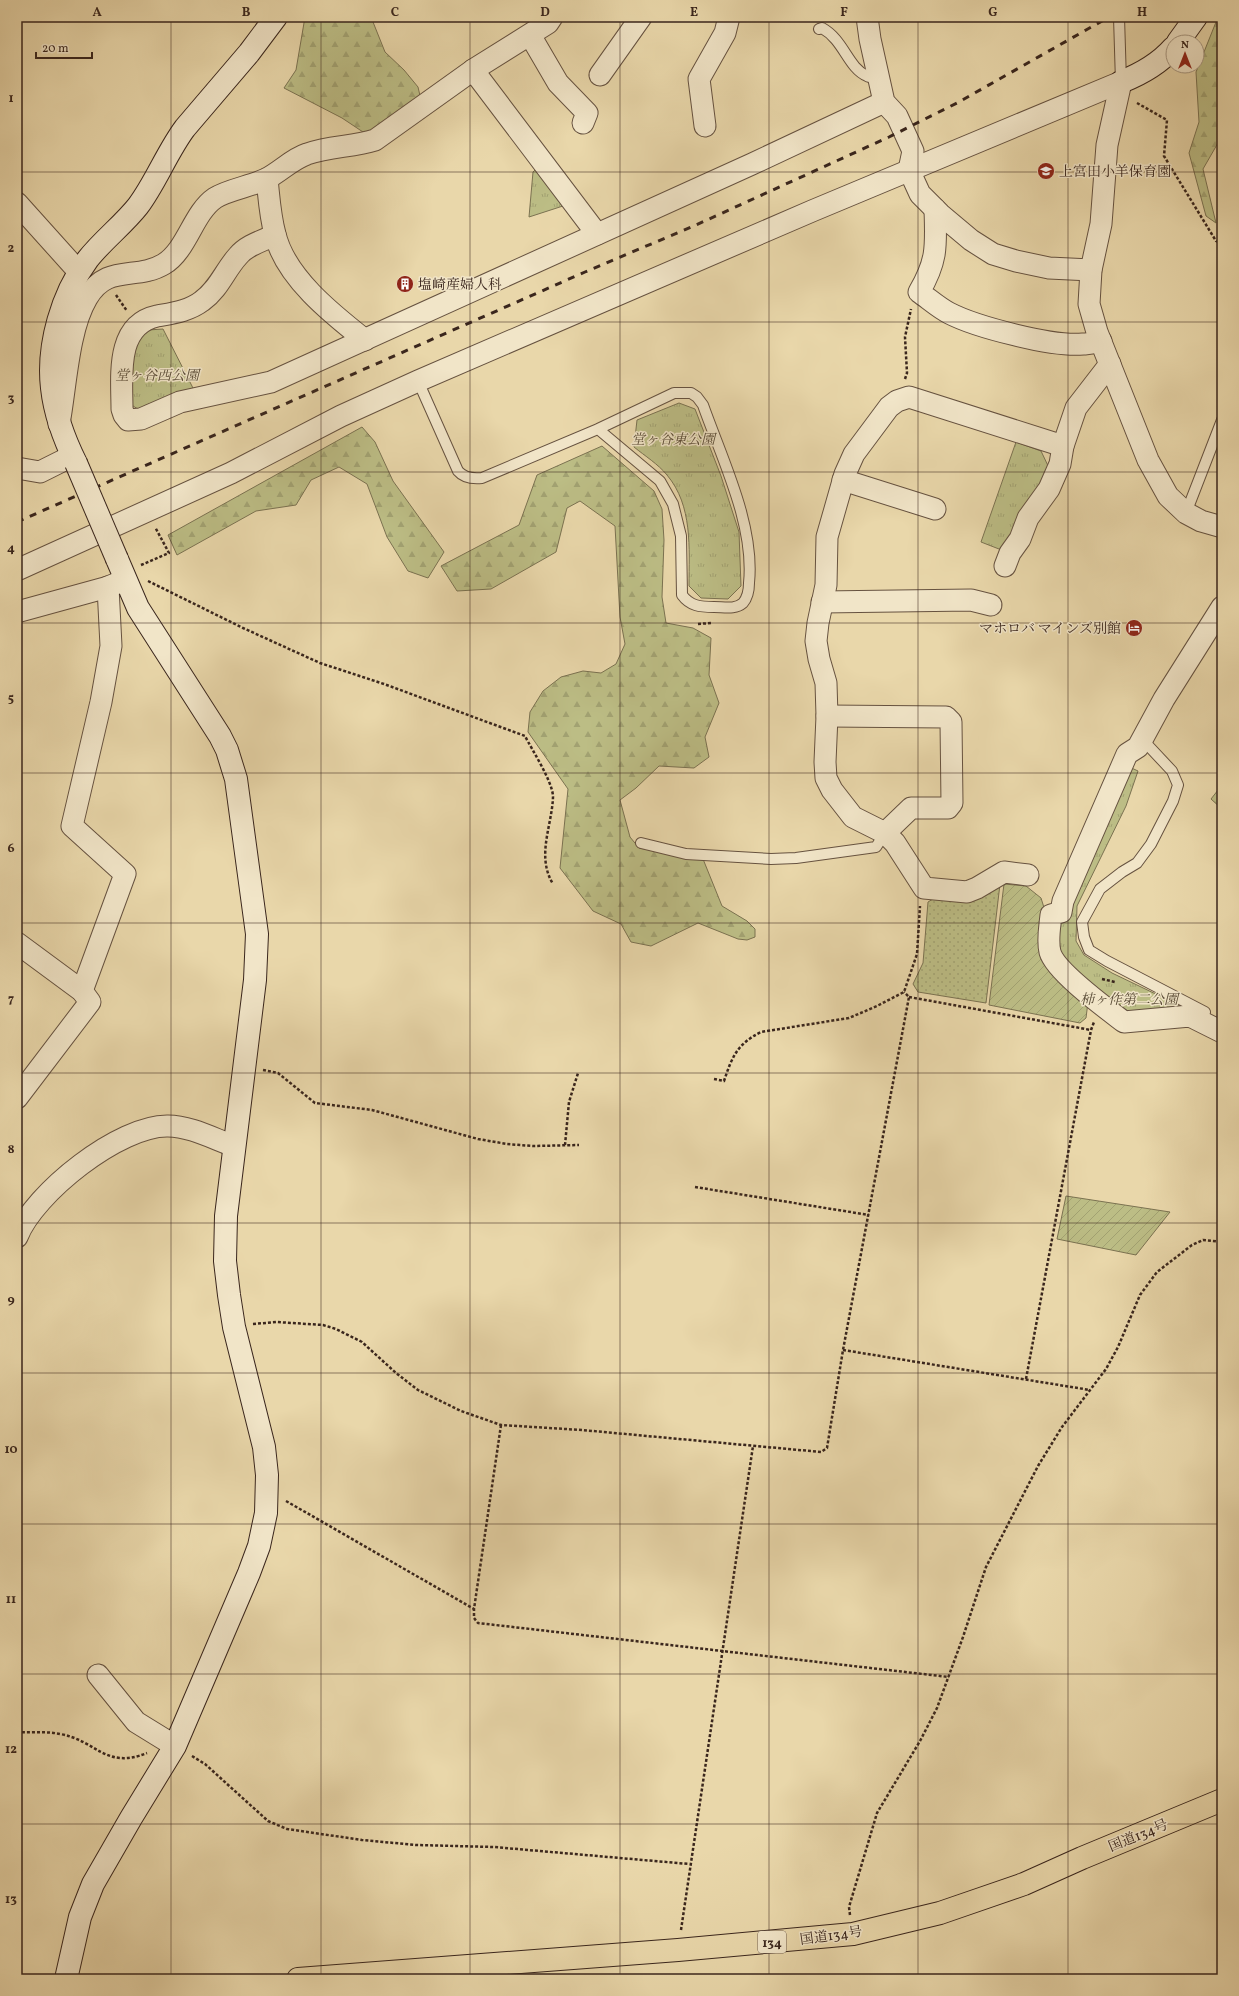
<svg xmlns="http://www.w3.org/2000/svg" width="1239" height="1996" font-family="Vollkorn,'Noto Serif JP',serif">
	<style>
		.grass { fill: url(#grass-dots); stroke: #7b7251 }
		.forest { fill: url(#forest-firs); stroke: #7b7251 }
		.park { fill: url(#park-tufts); stroke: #7b7251 }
		.garden { fill: url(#garden-furrows); stroke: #7b7251 }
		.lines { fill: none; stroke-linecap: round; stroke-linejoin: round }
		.lane-casing { stroke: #665240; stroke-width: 12 }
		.street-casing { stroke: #665240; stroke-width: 23 }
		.secondary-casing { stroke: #3a261d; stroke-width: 24 }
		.highway-casing { stroke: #3a261d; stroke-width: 24 }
		.path { stroke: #3a261d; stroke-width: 2.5; stroke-dasharray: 3 2; stroke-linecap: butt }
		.lane { stroke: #f1e5c8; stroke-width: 10 }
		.street { stroke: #f1e5c8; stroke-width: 21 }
		.secondary { stroke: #f1e5c8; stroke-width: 22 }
		.highway { stroke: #e9d7aa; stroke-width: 22 }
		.rail { stroke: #3a261d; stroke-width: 3; stroke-dasharray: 7 7; stroke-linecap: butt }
		.secondary-bridge-casing { stroke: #3a261d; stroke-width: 24; stroke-linecap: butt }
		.secondary-bridge { stroke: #f1e5c8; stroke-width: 22 }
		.grid { fill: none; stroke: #3a261d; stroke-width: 1; stroke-opacity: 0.55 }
		.labels { text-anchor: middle; stroke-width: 3; stroke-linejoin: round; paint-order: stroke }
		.shield { fill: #f1e5c8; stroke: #715f50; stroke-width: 1 }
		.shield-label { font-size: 13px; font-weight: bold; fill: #3a261d }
		.poi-label { font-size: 14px; fill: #3a261d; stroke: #f1e5c8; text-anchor: start }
		.park-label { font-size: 14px; font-style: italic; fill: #5a4c37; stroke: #f1e5c8 }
		.street-label { font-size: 14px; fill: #3a261d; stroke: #f1e5c8 }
		.neatline { fill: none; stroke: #3a261d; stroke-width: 1.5 }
		.grid-label { font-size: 13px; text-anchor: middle; font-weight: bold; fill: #3a261d }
	</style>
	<defs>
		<pattern id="grass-dots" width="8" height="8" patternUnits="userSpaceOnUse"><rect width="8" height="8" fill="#bcbd85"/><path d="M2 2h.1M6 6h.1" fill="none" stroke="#a2a272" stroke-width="1.8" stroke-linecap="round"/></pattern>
		<pattern id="forest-firs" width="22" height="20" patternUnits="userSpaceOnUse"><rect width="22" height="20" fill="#bcbd85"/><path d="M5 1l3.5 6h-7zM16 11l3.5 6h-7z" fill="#a2a272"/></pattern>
		<pattern id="park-tufts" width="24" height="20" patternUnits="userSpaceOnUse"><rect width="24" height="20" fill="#bcbd85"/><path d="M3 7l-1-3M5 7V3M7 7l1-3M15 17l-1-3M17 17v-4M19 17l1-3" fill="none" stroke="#a2a272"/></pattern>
		<pattern id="garden-furrows" width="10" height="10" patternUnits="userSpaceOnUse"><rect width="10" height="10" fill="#bcbd85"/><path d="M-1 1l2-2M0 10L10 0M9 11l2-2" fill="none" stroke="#a2a272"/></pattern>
	</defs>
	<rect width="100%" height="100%" fill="#e9d7aa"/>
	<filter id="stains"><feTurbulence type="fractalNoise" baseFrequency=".005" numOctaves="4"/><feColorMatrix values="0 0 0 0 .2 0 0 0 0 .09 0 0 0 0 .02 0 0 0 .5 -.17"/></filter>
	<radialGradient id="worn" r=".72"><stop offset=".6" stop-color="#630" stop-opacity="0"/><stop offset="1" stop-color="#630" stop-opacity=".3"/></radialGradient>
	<path class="grass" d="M 1000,884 L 986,1003 L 918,992 L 913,984 L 923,963 L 928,902 L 938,896 Z"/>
	<g class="forest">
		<path d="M 305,17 L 371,17 L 385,52 L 404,70 L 418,87 L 421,100 L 366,134 L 342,118 L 284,88 L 296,70 Z"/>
		<path d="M 1218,17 L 1222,17 L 1222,136 L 1203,169 L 1216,223 L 1206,216 L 1189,153 L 1199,122 L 1196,72 Z"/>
		<path d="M 362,427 L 375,442 L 393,481 L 444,552 L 428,578 L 408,571 L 387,537 L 367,484 L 339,467 L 311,480 L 296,505 L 256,511 L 177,555 L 168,535 Z"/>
		<path d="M 602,446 L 654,491 L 662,509 L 664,540 L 662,597 L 666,623 L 693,628 L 711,638 L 709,675 L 719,703 L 705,737 L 709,757 L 694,768 L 659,766 L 636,788 L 620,800 L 630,837 L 639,848 L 703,859 L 722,906 L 747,921 L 755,929 L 755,937 L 747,940 L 738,939 L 698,923 L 651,946 L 631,942 L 621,924 L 593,911 L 560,868 L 568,789 L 528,732 L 530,712 L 543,691 L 561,677 L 583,671 L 601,673 L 616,664 L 625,644 L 620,617 L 615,526 L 580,501 L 567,508 L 556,552 L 491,589 L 457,591 L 441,566 L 519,525 L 537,475 Z"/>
		<path d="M 1222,785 L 1222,809 L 1211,799 Z"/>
	</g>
	<g class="park">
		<path d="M 537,168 L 566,205 L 529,217 L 533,172 Z"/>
		<path d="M 163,329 L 195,392 L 141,411 L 130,404 L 133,354 L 138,341 L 148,330 Z"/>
		<path d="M 679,403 L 695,409 L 721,476 L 739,532 L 741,586 L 728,599 L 701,598 L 689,586 C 689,548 693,506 667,475 C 658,464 645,456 634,447 L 637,420 Z"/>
		<path d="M 1016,442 L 1041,451 L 1050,470 L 1007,549 L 999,549 L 981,542 Z"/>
		<path d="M 1125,765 L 1138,771 L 1126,806 L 1077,906 L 1076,941 L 1084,955 L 1112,973 L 1189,1010 L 1126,1017 L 1058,958 L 1056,916 Z"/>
	</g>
	<g class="garden">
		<path d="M 1004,884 L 1026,886 L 1041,898 L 1046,914 L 1044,932 L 1088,1002 L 1086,1018 L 1080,1023 L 989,1005 Z"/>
		<path d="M 1066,1196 L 1170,1212 L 1136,1255 L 1057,1239 Z"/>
	</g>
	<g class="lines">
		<g class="lane-casing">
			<g id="lane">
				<path d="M 1119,17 L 1121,82"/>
				<path d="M 819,29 L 822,28 C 844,40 848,68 867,76 C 870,78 875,77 879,78"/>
				<path d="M 418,381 L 458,471 C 464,478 472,479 482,478 L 598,429 L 674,393 L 691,393 L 697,397 L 703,405 C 722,459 755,525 749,583 C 749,590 748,597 743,603 C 735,610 724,607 714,607 C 700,607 690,606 682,595 L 681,536 L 673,504 L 660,481 L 598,429"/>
				<path d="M 1186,513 L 1222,420"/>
				<path d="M 1142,739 L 1172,771 L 1178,785 L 1173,801 L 1151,844 L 1137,863 L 1122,872 L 1100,889 L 1082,922 L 1084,937 L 1089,950 L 1107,961 L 1205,1012"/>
				<path d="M 641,843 L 686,854 L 771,859 L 796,858 L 876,847 L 885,833"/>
			</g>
		</g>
		<g class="street-casing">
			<g id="street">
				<path d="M 867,17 L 870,39 L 884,102 L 897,116 L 913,151 L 909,170 L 920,194 L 940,214 L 971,240 L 993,254 L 1016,261 L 1049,268 L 1091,270"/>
				<path d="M 530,35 L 558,83 L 587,113 L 583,123"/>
				<path d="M 473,70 L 597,234"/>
				<path d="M 600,75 L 641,17"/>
				<path d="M 1121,82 L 1107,145 L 1101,224 L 1091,270 L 1089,304 L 1097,332 L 1148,460 L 1168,496 L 1186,513 L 1201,521 L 1222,527"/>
				<path d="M 705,126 L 699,79 L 725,33 L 729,17"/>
				<path d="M 267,179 C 269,197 270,216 275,234 C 285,277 332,314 365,340"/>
				<path d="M 17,203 L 79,272"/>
				<path d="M 935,209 C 936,245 938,260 919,292 C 929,299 939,308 949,313 C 976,327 1053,347 1083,344 C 1089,344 1095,342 1101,341"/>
				<path d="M 275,235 C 262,241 247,245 238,256 C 225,270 219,289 202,301 C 189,311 173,313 157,316 C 115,325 122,377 122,409 L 124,415 L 128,420 L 141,419 L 180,402 L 271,382 L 752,164 L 884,102"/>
				<path d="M 59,424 C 66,386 68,330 87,298 C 107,263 136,281 164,264 C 187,250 193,213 215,198 C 227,190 252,186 266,179 C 280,172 292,159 307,154 C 329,146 353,147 375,140 L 473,70 L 548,23 L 552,17"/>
				<path d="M 17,468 L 40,472 L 72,456"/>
				<path d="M 843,480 L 935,509"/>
				<path d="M 1005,566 L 1010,553 L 1020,539 L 1028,518 L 1049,489 L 1060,464 L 1063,446 L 1076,408 L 1110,364"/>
				<path d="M 17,570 L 231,473 L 341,416 L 418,381 L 812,211 L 1121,82"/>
				<path d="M 822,602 L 971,600 L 991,605"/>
				<path d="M 1222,607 L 1164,699 L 1138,747 L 1127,754 L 1063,901 L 1061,912 L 1051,915 C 1050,926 1047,940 1050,952 C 1055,971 1107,1009 1124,1022 L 1190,1016 L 1222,1032"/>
				<path d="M 17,612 L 108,587 L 120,582"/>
				<path d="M 827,716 L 946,717 L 951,722 L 952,803 L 948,808 L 911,808 L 885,833"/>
				<path d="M 1028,875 L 1004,872 L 977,888 L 967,892 L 924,888 L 895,843 L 885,833 L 853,817 L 832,790 L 826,778 L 825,762 L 827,716 L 826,683 L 819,659 L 816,641 L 818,623 L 826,585 L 827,537 L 845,474 L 854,454 L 889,407 L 897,401 L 909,397 L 1063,446"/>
				<path d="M 17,943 L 82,991 L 90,1002 L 17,1098"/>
				<path d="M 82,991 L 125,874 L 72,826 L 101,702 L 111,646 L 108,587"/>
				<path d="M 17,1237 C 34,1193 120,1125 168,1126 C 190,1126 214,1139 234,1146"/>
				<path d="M 98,1675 L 136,1722 L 175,1746"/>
			</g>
		</g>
		<g class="secondary-casing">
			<g id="secondary">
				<path d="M 1178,42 L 1196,17"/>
				<path d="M 1121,82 C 1141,74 1159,64 1173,48"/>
				<path d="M 76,463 C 64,439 55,415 52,388 C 47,345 62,294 88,259 C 103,240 123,225 138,206 C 156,182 167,152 185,128 L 249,53 L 276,17"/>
				<path d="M 66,1979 L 80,1917 L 93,1884 L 131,1818 L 175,1746 L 249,1573 L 259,1546 L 266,1513 L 267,1475 L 264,1447 L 234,1327 L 229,1295 L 225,1261 L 226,1216 L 255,980 L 257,934 L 236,779 L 227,750 L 220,736 L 138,608 L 117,559"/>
			</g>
		</g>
		<g class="highway-casing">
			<path id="highway" d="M 298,1979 L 678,1950 L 853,1934 L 940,1913 L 1024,1884 L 1082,1858 L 1222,1800"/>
		</g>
		<g class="path">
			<path d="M 1137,103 L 1167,120 L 1164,156 L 1216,241 L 1222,244"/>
			<path d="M 116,295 L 127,311"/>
			<path d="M 905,379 L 907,373 L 905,337 L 911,309"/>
			<path d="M 141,565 L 169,553 L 155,527"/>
			<path d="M 148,581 L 243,628 L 320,663 L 384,684 L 525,736 C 532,750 553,782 553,797 C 552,826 536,856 553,884"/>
			<path d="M 698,624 L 711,623"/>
			<path d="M 1102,979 L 1115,982"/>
			<path d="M 909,997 L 1091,1030"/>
			<path d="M 263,1070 L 278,1073 L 315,1103 L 372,1110 L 478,1139 L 507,1144 L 533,1146 L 579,1145"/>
			<path d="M 714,1079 L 724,1081 C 732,1057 737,1044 761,1032 L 849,1018 L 877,1006 L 904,992 L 917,954 L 920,906"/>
			<path d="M 565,1145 L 569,1102 L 578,1073"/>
			<path d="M 695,1187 L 869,1215"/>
			<path d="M 253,1324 L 277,1322 L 323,1325 L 336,1329 L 362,1342 L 396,1373 L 418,1390 L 461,1411 L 501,1425 L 582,1430 L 821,1452 L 827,1448 L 843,1350 L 909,997 L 904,992"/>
			<path d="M 843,1350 L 1090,1390"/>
			<path d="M 1026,1379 L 1091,1030 L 1094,1022"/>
			<path d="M 501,1425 L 474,1609 L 474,1618 L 478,1623 L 949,1677"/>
			<path d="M 286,1501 L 474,1609"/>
			<path d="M 17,1732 C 31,1733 46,1731 60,1734 C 96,1740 105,1770 147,1753"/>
			<path d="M 192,1756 L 205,1764 L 268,1821 L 287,1829 L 362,1840 L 416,1845 L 494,1847 L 689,1864"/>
			<path d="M 850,1915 L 849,1907 L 877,1813 L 920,1741 L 937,1708 L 963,1637 L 986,1567 L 1038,1466 L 1062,1427 L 1106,1369 L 1118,1347 L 1140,1295 L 1157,1272 L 1192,1245 L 1203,1240 L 1222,1242"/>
			<path d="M 681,1930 L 753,1446"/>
		</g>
		<use href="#lane" class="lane"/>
		<use href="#street" class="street"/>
		<use href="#secondary" class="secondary"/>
		<use href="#highway" class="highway"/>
		<path class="rail" d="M 17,522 L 585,272 L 696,225 L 889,137 L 957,103 L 1109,17"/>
		<g class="secondary-bridge-casing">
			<path id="secondary-bridge" d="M 76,463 L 117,559"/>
		</g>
		<use href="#secondary-bridge" class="secondary-bridge"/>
	</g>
	<path class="grid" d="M 171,17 L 171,1979M 321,17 L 321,1979M 470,17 L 470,1979M 620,17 L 620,1979M 769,17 L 769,1979M 918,17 L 918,1979M 1068,17 L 1068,1979M 17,172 L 1222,172M 17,322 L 1222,322M 17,472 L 1222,472M 17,623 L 1222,623M 17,773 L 1222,773M 17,923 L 1222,923M 17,1073 L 1222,1073M 17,1223 L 1222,1223M 17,1373 L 1222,1373M 17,1524 L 1222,1524M 17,1674 L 1222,1674M 17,1824 L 1222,1824"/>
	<defs>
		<g id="school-disc" transform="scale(0.9)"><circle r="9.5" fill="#8f2418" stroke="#f1e5c8"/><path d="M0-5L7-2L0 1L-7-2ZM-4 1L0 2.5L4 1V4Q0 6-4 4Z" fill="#fff"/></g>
		<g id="building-disc" transform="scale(0.9)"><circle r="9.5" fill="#8f2418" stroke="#f1e5c8"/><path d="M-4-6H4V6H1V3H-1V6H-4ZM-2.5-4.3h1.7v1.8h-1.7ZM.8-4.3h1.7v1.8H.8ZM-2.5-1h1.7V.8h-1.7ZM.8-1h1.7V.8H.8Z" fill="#fff"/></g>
		<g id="hotel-disc" transform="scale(0.9)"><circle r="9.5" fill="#8f2418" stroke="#f1e5c8"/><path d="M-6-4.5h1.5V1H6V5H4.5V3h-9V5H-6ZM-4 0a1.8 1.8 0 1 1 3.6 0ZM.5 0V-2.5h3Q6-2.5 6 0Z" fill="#fff"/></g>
	</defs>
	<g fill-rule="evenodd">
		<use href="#school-disc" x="1046" y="171"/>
		<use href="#building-disc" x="405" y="284"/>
		<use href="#hotel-disc" x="1134" y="628"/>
	</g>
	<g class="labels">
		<rect class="shield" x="758" y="1931" width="28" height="22" rx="3"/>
		<g class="shield-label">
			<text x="772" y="1947">134</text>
		</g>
		<g class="poi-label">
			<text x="1059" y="176">上宮田小羊保育園</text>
			<text x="418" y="289">塩崎産婦人科</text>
			<text x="1121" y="633" text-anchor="end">マホロバ マインズ別館</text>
		</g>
		<g class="park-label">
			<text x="157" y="380">堂ヶ谷西公園</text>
			<text x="673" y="444">堂ヶ谷東公園</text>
			<text x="1129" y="1004">柿ヶ作第二公園</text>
		</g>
		<g class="street-label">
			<text transform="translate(1138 1835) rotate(-22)" y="5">国道134号</text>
			<text transform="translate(831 1935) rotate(-8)" y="5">国道134号</text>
		</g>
	</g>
	<rect width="1239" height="1996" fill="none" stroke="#e9d7aa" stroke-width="44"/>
	<g transform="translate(1185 54)"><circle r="19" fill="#f1e5c8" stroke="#a89984"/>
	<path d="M0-3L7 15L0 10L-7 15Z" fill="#8f2418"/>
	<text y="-6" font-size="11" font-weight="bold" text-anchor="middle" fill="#3a261d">N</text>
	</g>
	<path d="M36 52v6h56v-6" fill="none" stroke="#3a261d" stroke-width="2"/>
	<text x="42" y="52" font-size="12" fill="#3a261d" stroke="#f1e5c8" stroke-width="3" paint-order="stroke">20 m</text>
	<rect x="22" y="22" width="1195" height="1952" class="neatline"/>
	<g class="grid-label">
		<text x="97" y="16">A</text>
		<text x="246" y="16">B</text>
		<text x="395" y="16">C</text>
		<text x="545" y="16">D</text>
		<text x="694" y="16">E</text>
		<text x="844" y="16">F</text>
		<text x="993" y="16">G</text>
		<text x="1142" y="16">H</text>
		<text x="11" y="102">1</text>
		<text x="11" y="252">2</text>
		<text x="11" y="402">3</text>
		<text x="11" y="552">4</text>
		<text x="11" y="702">5</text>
		<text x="11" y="852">6</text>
		<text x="11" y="1003">7</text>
		<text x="11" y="1153">8</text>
		<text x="11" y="1303">9</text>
		<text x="11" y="1453">10</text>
		<text x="11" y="1603">11</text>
		<text x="11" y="1753">12</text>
		<text x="11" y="1903">13</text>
	</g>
	<rect width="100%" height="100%" filter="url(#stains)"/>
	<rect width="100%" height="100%" fill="url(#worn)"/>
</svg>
